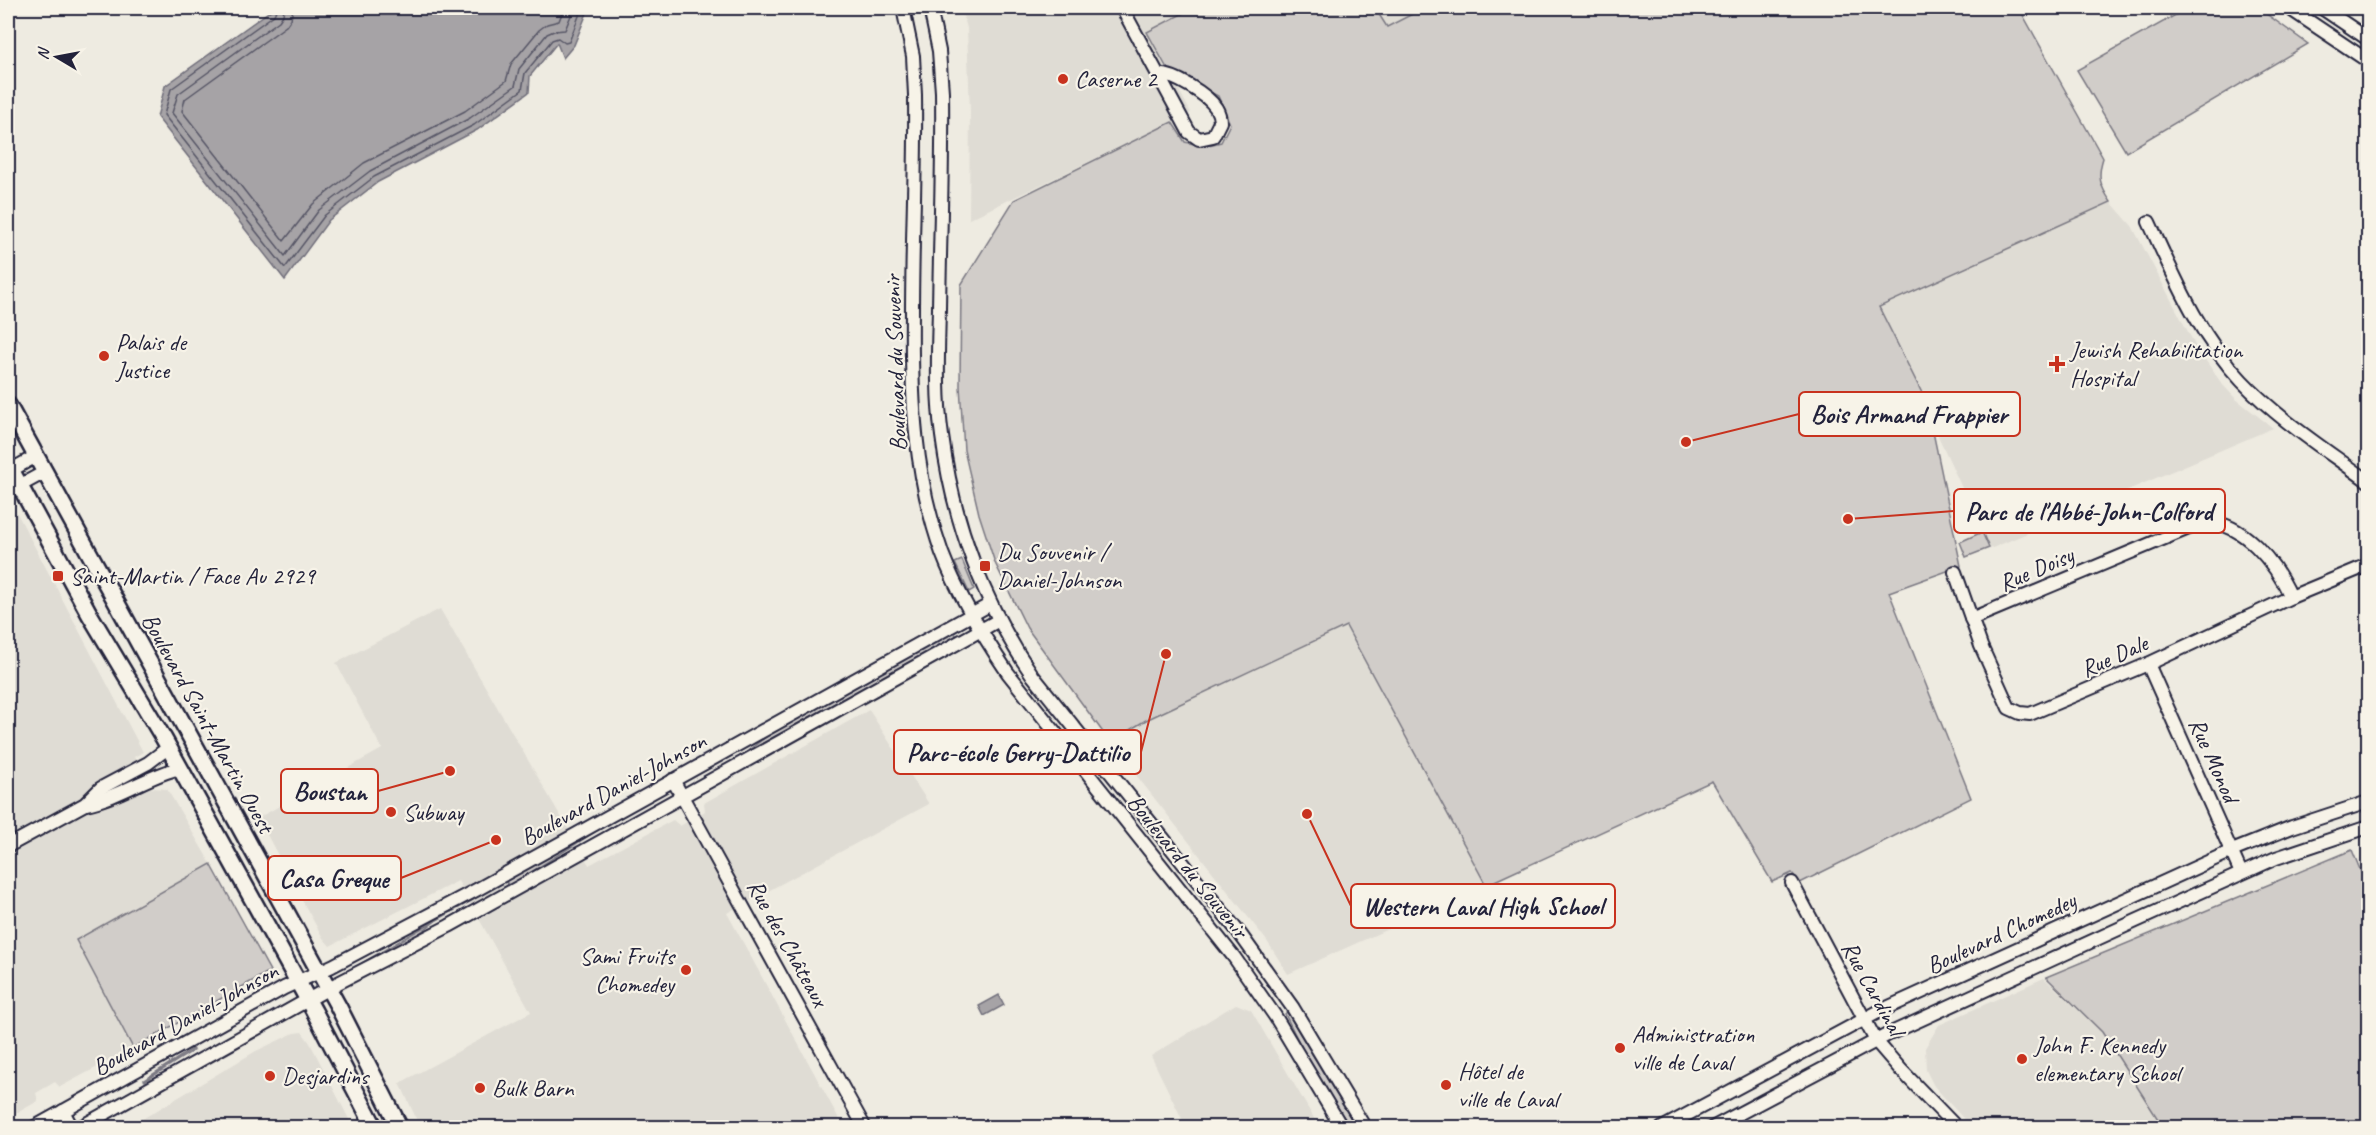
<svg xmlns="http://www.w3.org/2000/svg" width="2376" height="1135" font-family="Caveat,sans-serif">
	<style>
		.built { fill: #dfdcd4 }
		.green { fill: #d1cdc9; stroke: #7a7882; stroke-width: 1.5 }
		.water { fill: #a6a3a6; stroke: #716f7b; stroke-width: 1.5 }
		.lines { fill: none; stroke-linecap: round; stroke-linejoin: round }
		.shore { stroke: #575666; stroke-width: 1.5 }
		.minor-casing { stroke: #22223b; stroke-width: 16 }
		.major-casing { stroke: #22223b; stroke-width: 20 }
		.minor { stroke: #f7f3e8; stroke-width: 12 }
		.major { stroke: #f7f3e8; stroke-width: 15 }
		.poi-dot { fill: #c8321e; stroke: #f7f3e8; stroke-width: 2 }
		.labels { text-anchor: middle; stroke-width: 4.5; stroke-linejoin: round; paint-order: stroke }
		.poi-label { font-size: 24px; fill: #22223b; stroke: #f7f3e8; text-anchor: start }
		.street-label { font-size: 24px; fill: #22223b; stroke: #f7f3e8 }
		.leader { fill: none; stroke: #c8321e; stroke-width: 2 }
		.callout-dot { fill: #c8321e; stroke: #f7f3e8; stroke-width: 2 }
		.callout { fill: #f7f3e8; stroke: #c8321e; stroke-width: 2 }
		.callout-label { font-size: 26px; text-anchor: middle; font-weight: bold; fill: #22223b }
	</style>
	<rect width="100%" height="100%" fill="#eeebe1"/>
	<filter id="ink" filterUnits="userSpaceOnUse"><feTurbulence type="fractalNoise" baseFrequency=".0167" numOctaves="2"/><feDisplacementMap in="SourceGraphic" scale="12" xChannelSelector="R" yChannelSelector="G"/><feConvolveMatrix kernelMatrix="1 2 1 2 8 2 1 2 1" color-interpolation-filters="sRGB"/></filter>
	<g filter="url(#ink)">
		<g class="built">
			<path d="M 961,8 L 1193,8 L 1148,32 L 1191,113 L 969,219 L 970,112 L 967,28 Z"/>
			<path d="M 1375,8 L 1423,8 L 1386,27 Z"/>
			<path d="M 2111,202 L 2132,226 L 2195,345 L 2222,384 L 2236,399 L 2273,428 L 1990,549 L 1879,307 Z"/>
			<path d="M 8,496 L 143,752 L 134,757 L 152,788 L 167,789 L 211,864 L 76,940 L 133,1048 L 60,1087 L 55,1082 L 36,1093 L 38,1101 L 8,1118 Z"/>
			<path d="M 440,609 L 589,865 L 673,820 L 680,826 L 705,811 L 704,803 L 869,710 L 929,804 L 727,913 L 844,1128 L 420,1127 L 400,1083 L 531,1012 L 458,881 L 330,946 L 323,938 L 303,902 L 258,818 L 382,749 L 336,663 Z"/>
			<path d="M 1346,626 L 1486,885 L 1288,974 L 1267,941 L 1110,742 L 1146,720 Z"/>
			<path d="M 2044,978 L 2102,1032 L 2163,1127 L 1971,1127 L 1934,1086 L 1926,1070 L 1925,1048 L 1939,1025 Z"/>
			<path d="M 1236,1004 L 1251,1010 L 1319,1127 L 1186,1127 L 1151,1056 Z"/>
			<path d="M 302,1032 L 310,1043 L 353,1127 L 129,1127 L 256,1051 L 294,1033 Z"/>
		</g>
		<g class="green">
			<path d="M 1193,8 L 1375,8 L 1387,27 L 1424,8 L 2019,8 L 2103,158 C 2097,177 2100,186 2111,202 L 1879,307 L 1927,403 L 1961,566 L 1889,592 L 1971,798 L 1800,883 L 1792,873 L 1772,882 L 1712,781 L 1486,885 L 1346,626 L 1146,720 L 1110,742 L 1027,628 L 995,563 L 979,514 L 964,450 L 960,386 L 961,285 L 1014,200 L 1172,122 L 1185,142 L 1204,146 L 1221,142 L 1230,124 L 1218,96 L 1168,70 L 1147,32 Z"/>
			<path d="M 2188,8 L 2258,8 L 2308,44 L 2126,152 L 2077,70 Z"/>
			<path d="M 1982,532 L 1989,548 L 1966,557 L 1960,542 Z"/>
			<path d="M 962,560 L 974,589 L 969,592 L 955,563 Z"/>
			<path d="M 954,631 L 957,637 L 737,759 L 775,730 Z"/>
			<path d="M 592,832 L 593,833 L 509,886 L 505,880 Z"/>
			<path d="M 2352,850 L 2368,889 L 2368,1127 L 2163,1127 L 2102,1032 L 2046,977 Z"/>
			<path d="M 211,864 L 270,971 L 133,1048 L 76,940 Z"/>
			<path d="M 472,899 L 473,900 L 437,920 L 406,943 L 343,974 Z"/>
			<path d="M 1287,1012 L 1356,1127 L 1351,1127 C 1324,1092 1304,1053 1285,1014 Z"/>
			<path d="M 192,1049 L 194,1050 L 145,1081 L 144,1080 Z"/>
		</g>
		<g class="water">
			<path d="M 274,8 L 589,8 L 574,45 L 563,58 L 557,43 L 530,76 L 529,92 L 477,130 L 378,182 L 329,220 L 285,280 L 157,117 L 165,86 Z"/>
			<path d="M 999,995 L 1004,1005 L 984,1016 L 979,1006 Z"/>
		</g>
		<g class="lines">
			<g class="shore">
				<path d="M 277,8 L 274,15 L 171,89 L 164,115 L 285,268 L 325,215 L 374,177 L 474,125 L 522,90 L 525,73 L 552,40 L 558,38 L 565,43 L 569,42 L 582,8"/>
				<path d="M 284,8 L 283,15 L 279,21 L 178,94 L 172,113 L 285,256 L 319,210 L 370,171 L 470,118 L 515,86 L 519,69 L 547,34 L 554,31 L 565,30 L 574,8"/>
				<path d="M 293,8 L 291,19 L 286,26 L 185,99 L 182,111 L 284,241 L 313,204 L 364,163 L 465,111 L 506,81 L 511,64 L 539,30 L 547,24 L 559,21 L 564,8"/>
			</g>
			<g class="minor-casing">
				<g id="minor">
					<path d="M 903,8 L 913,56 L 915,95 C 916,168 912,241 912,314 C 911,396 914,475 942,553 C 958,595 983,636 1008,673 L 1234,957 L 1275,1016 L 1342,1128"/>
					<path d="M 930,8 L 939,51 L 942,92 C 943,164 940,237 939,309 C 938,352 936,394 942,436 C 953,522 984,605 1033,676 L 1240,934 L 1293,1008 L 1365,1128"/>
					<path d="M 1122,8 L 1189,132 L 1199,139 L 1213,136 L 1220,122 C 1220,117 1219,113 1216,108 C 1208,95 1173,73 1158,75"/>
					<path d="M 2289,8 L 2368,61"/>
					<path d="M 2322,8 L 2368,39"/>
					<path d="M 2149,222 C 2175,278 2199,336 2242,381 C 2279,420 2325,449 2368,481"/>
					<path d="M 8,472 L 36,456"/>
					<path d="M 8,492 L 45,472"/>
					<path d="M 1955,572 L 1981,646 L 2009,708 L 2020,713 L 2030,714 L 2148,664 L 2291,597 L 2368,565"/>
					<path d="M 1971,619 L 2203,522 C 2243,520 2276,564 2291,597"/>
					<path d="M 2148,664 L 2241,873"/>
					<path d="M 673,780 L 865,1128"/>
					<path d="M 86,804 C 120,797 147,776 180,768"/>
					<path d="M 8,846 L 85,804 L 101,788 L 148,763 L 169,747"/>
					<path d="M 1792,883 L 1876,1041 L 1901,1070 L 1957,1128"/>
					<path d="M 63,1111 L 72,1128"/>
					<path d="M 33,1128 L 284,988 L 332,966 L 478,889 L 991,604"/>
					<path d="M 79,1128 L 338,983 L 449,926 L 999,620"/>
					<path d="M 1662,1128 L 1878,1012 L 2232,851 L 2292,827 L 2368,802"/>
					<path d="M 1712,1128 L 1889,1034 L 2136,921 L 2276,858 L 2368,827"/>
				</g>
			</g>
			<g class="major-casing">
				<g id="major">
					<path d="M 8,405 L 338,1006 L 400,1128"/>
					<path d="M 8,464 L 90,615 L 164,739 L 314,1011 L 375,1128"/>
				</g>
			</g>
			<use href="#minor" class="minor"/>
			<use href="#major" class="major"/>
		</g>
	</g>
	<g class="poi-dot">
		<circle cx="1063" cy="79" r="6"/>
		<circle cx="104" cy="356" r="6"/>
		<path d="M2054 355h6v6h6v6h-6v6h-6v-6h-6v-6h6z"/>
		<rect x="979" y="560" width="12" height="12" rx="3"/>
		<rect x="52" y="570" width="12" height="12" rx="3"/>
		<circle cx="391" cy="812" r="6"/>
		<circle cx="686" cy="970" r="6"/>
		<circle cx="1620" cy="1048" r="6"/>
		<circle cx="2022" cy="1059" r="6"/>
		<circle cx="270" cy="1076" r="6"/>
		<circle cx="1446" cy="1085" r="6"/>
		<circle cx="480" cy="1088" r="6"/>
	</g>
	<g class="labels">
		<g class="poi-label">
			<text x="1075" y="87">Caserne 2</text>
			<text x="116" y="350">Palais de<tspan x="116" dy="28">Justice</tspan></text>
			<text x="2070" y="358">Jewish Rehabilitation<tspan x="2070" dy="28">Hospital</tspan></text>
			<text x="997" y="560">Du Souvenir /<tspan x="997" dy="28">Daniel-Johnson</tspan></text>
			<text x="70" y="584">Saint-Martin / Face Au 2929</text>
			<text x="403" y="820">Subway</text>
			<text x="674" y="964" text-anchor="end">Sami Fruits<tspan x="674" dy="28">Chomedey</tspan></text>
			<text x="1632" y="1042">Administration<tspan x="1632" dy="28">ville de Laval</tspan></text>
			<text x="2034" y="1053">John F. Kennedy<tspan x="2034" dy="28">elementary School</tspan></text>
			<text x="1458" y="1079">Hôtel de<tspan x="1458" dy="28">ville de Laval</tspan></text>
			<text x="282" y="1084">Desjardins</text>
			<text x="492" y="1096">Bulk Barn</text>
		</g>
		<g class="street-label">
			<text transform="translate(895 363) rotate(-92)" y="8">Boulevard du Souvenir</text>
			<text transform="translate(2036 569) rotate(-23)" y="8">Rue Doisy</text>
			<text transform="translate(2114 656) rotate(-24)" y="8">Rue Dale</text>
			<text transform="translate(208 723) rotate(61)" y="8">Boulevard Saint-Martin Ouest</text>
			<text transform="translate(2214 760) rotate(66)" y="8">Rue Monod</text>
			<text transform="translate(613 789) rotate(-29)" y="8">Boulevard Daniel-Johnson</text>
			<text transform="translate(1188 866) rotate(51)" y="8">Boulevard du Souvenir</text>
			<text transform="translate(2001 933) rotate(-25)" y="8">Boulevard Chomedey</text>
			<text transform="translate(788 943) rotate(61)" y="8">Rue des Châteaux</text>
			<text transform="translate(1873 988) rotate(61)" y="8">Rue Cardinal</text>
			<text transform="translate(185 1019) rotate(-29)" y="8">Boulevard Daniel-Johnson</text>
		</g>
	</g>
	<path class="leader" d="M1686 442L1799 414M1848 519L1954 511M1166 654L1141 752M450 771L378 791M496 840L401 878M1307 814L1351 906"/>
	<g class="callout-dot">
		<circle cx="1686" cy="442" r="6"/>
		<circle cx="1848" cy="519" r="6"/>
		<circle cx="1166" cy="654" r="6"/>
		<circle cx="450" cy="771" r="6"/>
		<circle cx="496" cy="840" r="6"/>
		<circle cx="1307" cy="814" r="6"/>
	</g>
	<g class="callout">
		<rect x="1799" y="392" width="221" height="44" rx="6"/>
		<rect x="1954" y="489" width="271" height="44" rx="6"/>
		<rect x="894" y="730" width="247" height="44" rx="6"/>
		<rect x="281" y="769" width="97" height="44" rx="6"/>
		<rect x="268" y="856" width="133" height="44" rx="6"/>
		<rect x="1351" y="884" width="264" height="44" rx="6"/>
	</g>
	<g class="callout-label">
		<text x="1909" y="423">Bois Armand Frappier</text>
		<text x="2089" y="520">Parc de l'Abbé-John-Colford</text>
		<text x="1018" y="761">Parc-école Gerry-Dattilio</text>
		<text x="330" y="800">Boustan</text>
		<text x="334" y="887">Casa Greque</text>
		<text x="1483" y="915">Western Laval High School</text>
	</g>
	<rect width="2376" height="1135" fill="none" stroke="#f7f3e8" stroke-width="30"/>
	<rect x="15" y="15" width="2346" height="1105" fill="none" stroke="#22223b" stroke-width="2" filter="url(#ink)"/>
	<g transform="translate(57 57) rotate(280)" stroke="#f7f3e8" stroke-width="4.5" paint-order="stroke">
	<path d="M0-4.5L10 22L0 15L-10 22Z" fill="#22223b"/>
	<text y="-9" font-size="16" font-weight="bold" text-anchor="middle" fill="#22223b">N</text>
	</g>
</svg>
